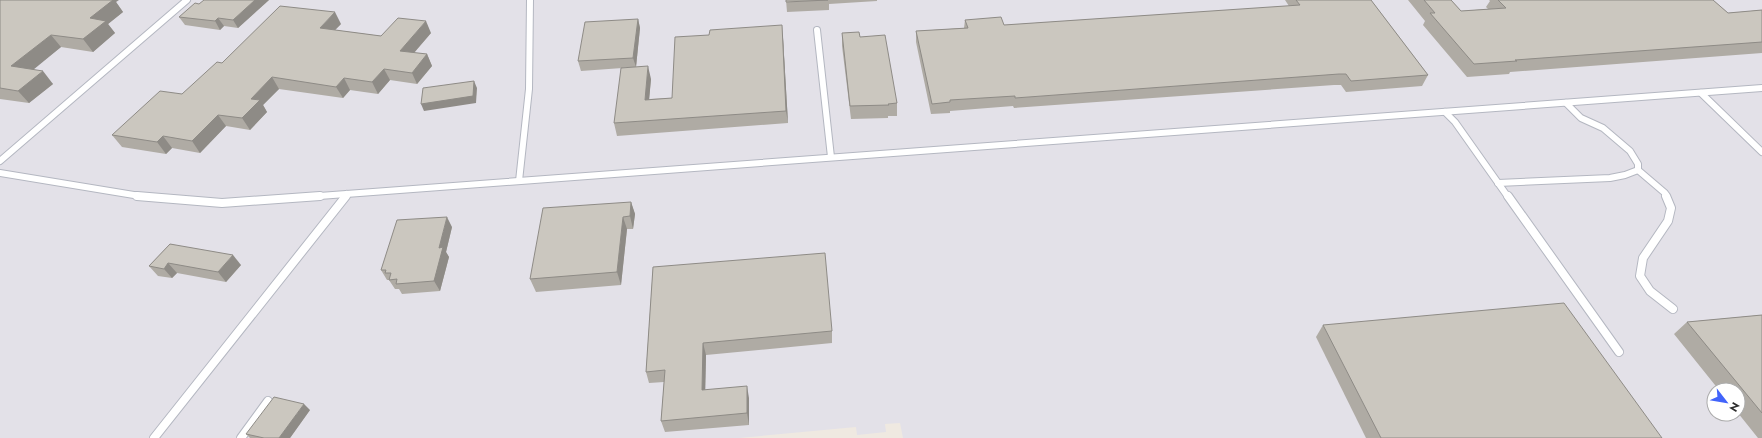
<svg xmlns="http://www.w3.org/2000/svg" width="1762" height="438" font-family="Jost,sans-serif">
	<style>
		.industrial { fill: #e3e1e8; fill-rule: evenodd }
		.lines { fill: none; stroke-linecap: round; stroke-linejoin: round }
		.service-far1-casing { stroke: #b4b7c1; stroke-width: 8 }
		.service-casing { stroke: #b4b7c1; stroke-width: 10 }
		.service-far1 { stroke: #fff; stroke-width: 6 }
		.service { stroke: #fff; stroke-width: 8 }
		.wall { fill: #afaba4 }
		.shaded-wall { fill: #8e8b86 }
		.building { fill: #cbc7bf; stroke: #8e8b86 }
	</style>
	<rect width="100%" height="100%" fill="#efe9e1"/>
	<path class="industrial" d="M 0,0 L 1762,0 L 1762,438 L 903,438 L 900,423 L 885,424 L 886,432 L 857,435 L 856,427 L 739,438 L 0,438 ZM 1714,390 L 1738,390 L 1738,414 L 1714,414 Z"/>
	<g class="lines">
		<g class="service-far1-casing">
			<g id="service-far1">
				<path d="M 817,30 L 831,157"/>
				<path d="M 1701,93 L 1762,152"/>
				<path d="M 1445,112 L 1455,122 L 1508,197"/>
				<path d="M 0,161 L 187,0"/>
				<path d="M 1638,170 L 1665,193 L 1666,197"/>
				<path d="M 0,173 L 146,197"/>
				<path d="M 519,181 L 529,89 L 530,0"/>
				<path d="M 1498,183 L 1610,178 L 1625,175 L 1638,170 L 1638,164 L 1630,151 L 1603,128 L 1581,118 L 1566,103"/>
				<path d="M 306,197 L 1762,88"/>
				<path d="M 345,197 L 347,194"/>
			</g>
		</g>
		<g class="service-casing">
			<g id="service">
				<path d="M 137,196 L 222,203 L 320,196"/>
				<path d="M 1508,196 L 1619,352"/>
				<path d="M 1666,196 L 1671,208 L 1668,221 L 1643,258 L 1640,276 L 1650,291 L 1673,309"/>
				<path d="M 154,438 L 346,196"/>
				<path d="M 241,438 L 268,401"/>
			</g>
		</g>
		<use href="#service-far1" class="service-far1"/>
		<use href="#service" class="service"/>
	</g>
	<g class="wall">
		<path d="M 0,0 L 116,2 L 123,12 L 108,24 L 115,33 L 93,52 L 61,47 L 33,69 L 53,84 L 29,103 L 0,99 Z"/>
		<path d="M 269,0 L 238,28 L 224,26 L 220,30 L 185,25 L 179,17 L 199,4 Z"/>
		<path d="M 786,0 L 877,0 L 877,1 L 829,4 L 829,10 L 787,12 Z"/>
		<path d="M 1285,0 L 1371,0 L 1428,75 L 1422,86 L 1346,92 L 1341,85 L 1334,85 L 1014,108 L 1013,106 L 950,111 L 950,113 L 931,114 L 916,42 L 916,31 L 964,28 L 965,20 L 1004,25 L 1289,6 Z"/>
		<path d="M 1408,0 L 1451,0 L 1461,11 L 1488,9 L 1486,7 L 1490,1 L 1489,0 L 1713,0 L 1728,13 L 1762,10 L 1762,53 L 1510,72 L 1509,74 L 1467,77 L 1423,25 L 1425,21 Z"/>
		<path d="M 638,19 L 640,28 L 636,67 L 581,71 L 578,61 Z"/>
		<path d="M 341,24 L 335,30 L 381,36 L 431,33 L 414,53 L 427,54 L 432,66 L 417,84 L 390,80 L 378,94 L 350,90 L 343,98 L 279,89 L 263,105 L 267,112 L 250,130 L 226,126 L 200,153 L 172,148 L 166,154 L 122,147 L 112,135 L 182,94 L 222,63 Z"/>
		<path d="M 842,33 L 860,37 L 897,103 L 897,116 L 888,116 L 888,118 L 851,119 L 842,46 Z"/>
		<path d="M 783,38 L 788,123 L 617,136 L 614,123 L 651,79 L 649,99 L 672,98 Z"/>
		<path d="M 631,202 L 635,214 L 633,229 L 627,229 L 621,285 L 536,292 L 530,279 Z"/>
		<path d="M 452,227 L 446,252 L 449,257 L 440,291 L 402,294 L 399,289 L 395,289 L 389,280 L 387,280 L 381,270 Z"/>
		<path d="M 170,244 L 241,265 L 226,282 L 177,273 L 172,278 L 158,276 L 149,266 Z"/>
		<path d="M 653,267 L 832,331 L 832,343 L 706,355 L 705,390 L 749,398 L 749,425 L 665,432 L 661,421 L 664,382 L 649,383 L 646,372 Z"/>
		<path d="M 1762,315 L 1762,438 L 1758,438 L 1738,413 L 1738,390 L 1719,390 L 1674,334 L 1687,322 Z"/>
		<path d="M 1323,325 L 1662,438 L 1366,438 L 1316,337 Z"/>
		<path d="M 310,410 L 290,438 L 250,438 L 246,434 Z"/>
	</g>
	<g class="shaded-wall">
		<path d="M 99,0 L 119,0 L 116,2 L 123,12 L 108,24 L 115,33 L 93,52 L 83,39 L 90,18 Z"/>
		<path d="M 255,0 L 269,0 L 238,28 L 233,20 Z"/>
		<path d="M 335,12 L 341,24 L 326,39 L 320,28 Z"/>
		<path d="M 218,18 L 224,26 L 220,30 L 215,21 Z"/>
		<path d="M 638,19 L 640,28 L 636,67 L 633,58 Z"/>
		<path d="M 426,21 L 431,33 L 406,62 L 400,51 Z"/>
		<path d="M 782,25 L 783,38 L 788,123 L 786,111 Z"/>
		<path d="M 51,35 L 61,47 L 22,79 L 11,66 Z"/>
		<path d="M 427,54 L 432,66 L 417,84 L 412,73 Z"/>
		<path d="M 648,66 L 651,79 L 648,112 L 645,100 Z"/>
		<path d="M 384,69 L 390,80 L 378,94 L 372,82 Z"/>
		<path d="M 43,71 L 53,84 L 29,103 L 18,91 Z"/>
		<path d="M 272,77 L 279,89 L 263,105 L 267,112 L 250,130 L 242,118 L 251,99 Z"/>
		<path d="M 344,78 L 350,90 L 343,98 L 336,87 Z"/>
		<path d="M 474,81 L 477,88 L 476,103 L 424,111 L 421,104 Z"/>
		<path d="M 218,115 L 226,126 L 200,153 L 192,141 Z"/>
		<path d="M 163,136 L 172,148 L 166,154 L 157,142 Z"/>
		<path d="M 631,202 L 635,214 L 633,229 L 630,216 Z"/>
		<path d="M 447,217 L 452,227 L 446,252 L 449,257 L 440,291 L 434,281 L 439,248 Z"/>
		<path d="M 623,217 L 627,229 L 621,285 L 617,272 Z"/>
		<path d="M 233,255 L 241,265 L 226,282 L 218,272 Z"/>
		<path d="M 168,263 L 177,273 L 172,278 L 164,269 Z"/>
		<path d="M 703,343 L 706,355 L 705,402 L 702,390 Z"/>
		<path d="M 747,386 L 749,398 L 749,425 L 747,413 Z"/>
		<path d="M 304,404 L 310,410 L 290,438 L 279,438 Z"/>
	</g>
	<g class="building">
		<path d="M 0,0 L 113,0 L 90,18 L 106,21 L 83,39 L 51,35 L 11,66 L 43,71 L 18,91 L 0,88 Z"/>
		<path d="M 204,0 L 255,0 L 233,20 L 218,18 L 215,21 L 179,17 L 195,3 L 199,4 Z"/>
		<path d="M 786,0 L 828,0 L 786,2 Z"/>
		<path d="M 1296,0 L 1371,0 L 1428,75 L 1351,81 L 1346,74 L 1339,74 L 1015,98 L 1015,96 L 950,100 L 950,102 L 932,104 L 916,31 L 968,28 L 965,20 L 1001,17 L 1004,25 L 1300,5 Z"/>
		<path d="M 1424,0 L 1451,0 L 1461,11 L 1506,8 L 1498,0 L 1713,0 L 1728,13 L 1762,10 L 1762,42 L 1515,60 L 1517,61 L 1474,64 L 1430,13 L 1435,13 Z"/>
		<path d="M 280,6 L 335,12 L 320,28 L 381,36 L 398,18 L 426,21 L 400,51 L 427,54 L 412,73 L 384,69 L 372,82 L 344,78 L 336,87 L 272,77 L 251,99 L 260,100 L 242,118 L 218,115 L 192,141 L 163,136 L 157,142 L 112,135 L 160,91 L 182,94 L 217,62 L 222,63 Z"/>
		<path d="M 638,19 L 633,58 L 578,61 L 585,22 Z"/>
		<path d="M 782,25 L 786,111 L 614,123 L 621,68 L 648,66 L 645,100 L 672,98 L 675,37 L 709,35 L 710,30 Z"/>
		<path d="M 859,32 L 860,37 L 885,35 L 897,103 L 888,104 L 889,105 L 850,106 L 842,33 Z"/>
		<path d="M 474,81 L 473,96 L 421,104 L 423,88 Z"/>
		<path d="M 631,202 L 630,216 L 623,217 L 617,272 L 530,279 L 543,208 Z"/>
		<path d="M 447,217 L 439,248 L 443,247 L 434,281 L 396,284 L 397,279 L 389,280 L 391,273 L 385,273 L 386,270 L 381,270 L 397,220 Z"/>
		<path d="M 170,244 L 233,255 L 218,272 L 168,263 L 164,269 L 149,266 Z"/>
		<path d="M 825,253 L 832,331 L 703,343 L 702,390 L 747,386 L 747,413 L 661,421 L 665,370 L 646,372 L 653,267 Z"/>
		<path d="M 1564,303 L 1662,438 L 1381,438 L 1323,325 Z"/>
		<path d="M 1762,315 L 1762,413 L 1687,322 Z"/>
		<path d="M 274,397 L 304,404 L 279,438 L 264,438 L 246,434 Z"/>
	</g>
	<g transform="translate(1726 402) rotate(121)"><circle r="19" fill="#ffffff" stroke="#ababab"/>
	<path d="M0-3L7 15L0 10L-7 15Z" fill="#4264fb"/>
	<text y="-6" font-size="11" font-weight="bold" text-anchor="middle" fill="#2e2e2e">N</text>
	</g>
</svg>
